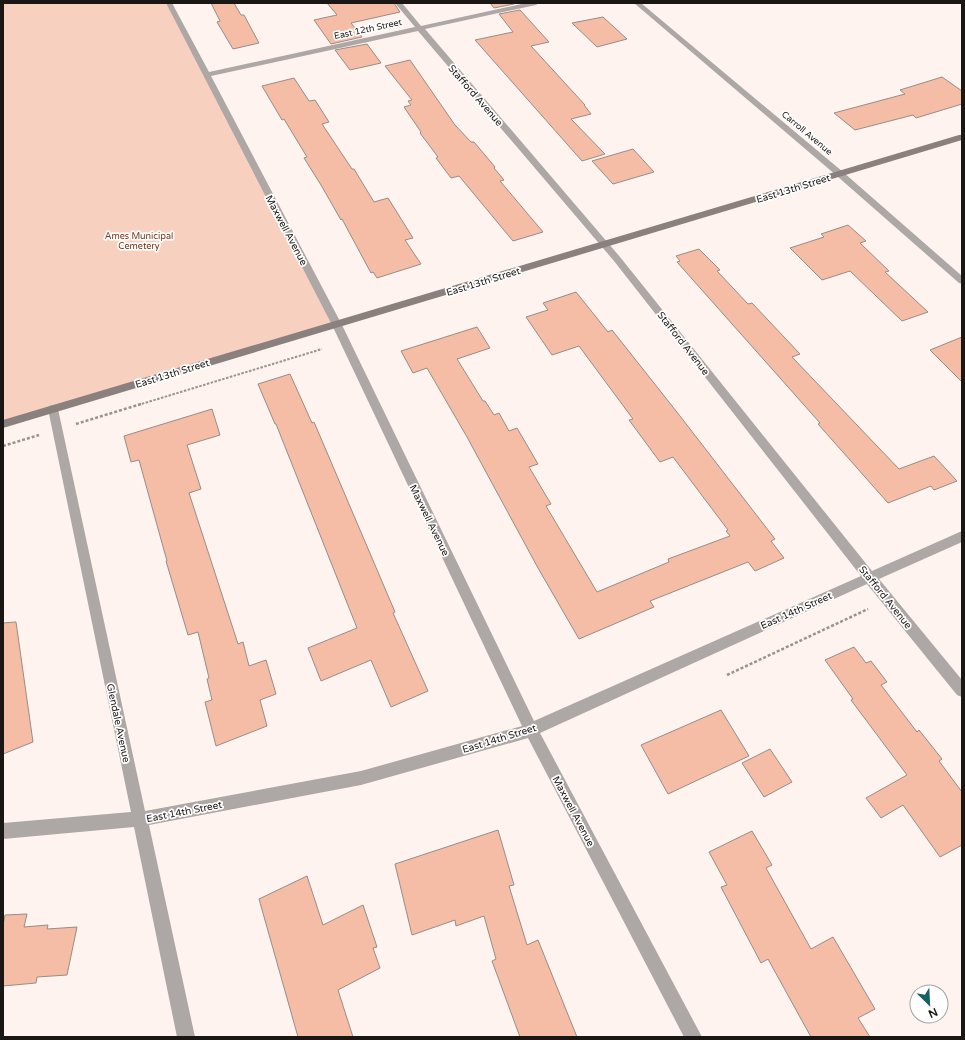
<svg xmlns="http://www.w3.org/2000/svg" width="965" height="1040" font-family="'Varela Round',sans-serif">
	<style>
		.green { fill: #f7d0c0 }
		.building { fill: #f5bda6; stroke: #998c87 }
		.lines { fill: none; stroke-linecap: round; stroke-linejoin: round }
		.path-far1 { stroke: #9a928f; stroke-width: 2; stroke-dasharray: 2.5 1.5; stroke-linecap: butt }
		.path { stroke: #9a928f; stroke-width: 2.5; stroke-dasharray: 3 2; stroke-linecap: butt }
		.street { fill: #ada7a5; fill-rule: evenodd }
		.secondary { fill: #8a817e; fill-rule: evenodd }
		.labels { text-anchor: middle; stroke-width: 3.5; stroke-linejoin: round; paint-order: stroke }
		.far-street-label { font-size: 9px; fill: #1a1614; stroke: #fff }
		.far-park-label { font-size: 9px; fill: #733011; stroke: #fff }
		.street-label { font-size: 10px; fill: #1a1614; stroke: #fff }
	</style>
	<rect width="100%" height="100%" fill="#fef3ee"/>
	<path class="green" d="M 3,3 L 169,3 L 337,325 L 3,424 Z"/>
	<g class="building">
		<path d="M 211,3 L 234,3 L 241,15 L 244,15 L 259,43 L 233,49 L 217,22 L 220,21 Z"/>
		<path d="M 327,3 L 394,3 L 400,12 L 351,23 L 362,37 L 331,44 L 314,20 L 337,15 Z"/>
		<path d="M 490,3 L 513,3 L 514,4 L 494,8 Z"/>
		<path d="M 520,10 L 549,42 L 531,46 L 585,105 L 584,105 L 591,114 L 571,119 L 605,154 L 582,161 L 475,40 L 513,32 L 499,14 Z"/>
		<path d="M 603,17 L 627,39 L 597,47 L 572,23 Z"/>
		<path d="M 367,44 L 381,63 L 350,70 L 335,50 Z"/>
		<path d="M 410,60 L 455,125 L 471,142 L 474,142 L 495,167 L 494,168 L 504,180 L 500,181 L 543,232 L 513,241 L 459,176 L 451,178 L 436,158 L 438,157 L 420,133 L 421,132 L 404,107 L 411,105 L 408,101 L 412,100 L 385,66 Z"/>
		<path d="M 942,77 L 962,91 L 962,104 L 916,118 L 913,115 L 855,130 L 834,113 L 905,94 L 900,90 Z"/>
		<path d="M 294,78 L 309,101 L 315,100 L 329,122 L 322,124 L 352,169 L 354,169 L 374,202 L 388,198 L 413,238 L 405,240 L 421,264 L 377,278 L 373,272 L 371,273 L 342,219 L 341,220 L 321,185 L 304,158 L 307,157 L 284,119 L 282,120 L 262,86 Z"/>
		<path d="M 633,149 L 654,172 L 613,184 L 592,161 Z"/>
		<path d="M 848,225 L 866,241 L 860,243 L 889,271 L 885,272 L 928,312 L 902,321 L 850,271 L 822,280 L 790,248 L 824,237 L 821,234 Z"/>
		<path d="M 699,249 L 720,270 L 717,271 L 748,304 L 752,303 L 800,354 L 792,357 L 899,469 L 934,456 L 957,481 L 934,490 L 931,486 L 888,503 L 818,424 L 820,423 L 677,262 L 680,261 L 676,256 Z"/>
		<path d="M 576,292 L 608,332 L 612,330 L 680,416 L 775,539 L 771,541 L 784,558 L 755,571 L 748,562 L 650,601 L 654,607 L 579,639 L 538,568 L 467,437 L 427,368 L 413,373 L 401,351 L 477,327 L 490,348 L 457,359 L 483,401 L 485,401 L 494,415 L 499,413 L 509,431 L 517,428 L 538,464 L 529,467 L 551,504 L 546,506 L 597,592 L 669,562 L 668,559 L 730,536 L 726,531 L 728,530 L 673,457 L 660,462 L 629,420 L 633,419 L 579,346 L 552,355 L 526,317 L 548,310 L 543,303 Z"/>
		<path d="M 962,337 L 962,382 L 930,350 Z"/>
		<path d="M 290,374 L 312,423 L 314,422 L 395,612 L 393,613 L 428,691 L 391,707 L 371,660 L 321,681 L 308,648 L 357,628 L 276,424 L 275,424 L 258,384 Z"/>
		<path d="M 212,409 L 220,435 L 187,445 L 201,489 L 189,493 L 238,644 L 243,642 L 249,666 L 266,660 L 276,694 L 260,700 L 267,726 L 216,746 L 205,702 L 212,700 L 207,679 L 209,678 L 198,632 L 188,635 L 166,561 L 167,561 L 139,460 L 131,462 L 124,436 Z"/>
		<path d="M 16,622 L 33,742 L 3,754 L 3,623 Z"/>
		<path d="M 854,647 L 866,663 L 871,661 L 887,682 L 881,685 L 917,732 L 919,730 L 942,759 L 939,761 L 962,792 L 962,845 L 940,857 L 903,805 L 881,818 L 866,798 L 907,775 L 851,700 L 853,699 L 825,660 Z"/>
		<path d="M 721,710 L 749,756 L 668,794 L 641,745 Z"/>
		<path d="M 770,749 L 792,782 L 764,797 L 742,763 Z"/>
		<path d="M 498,830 L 514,885 L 509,886 L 527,945 L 538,940 L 577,1037 L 520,1037 L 492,961 L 496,959 L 484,916 L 456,926 L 455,920 L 412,935 L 395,864 Z"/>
		<path d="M 752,831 L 772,865 L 766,868 L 811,949 L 833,937 L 875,1009 L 858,1018 L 870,1037 L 811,1037 L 768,959 L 761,963 L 721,887 L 727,885 L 709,852 Z"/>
		<path d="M 307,876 L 323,925 L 363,905 L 377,947 L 373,948 L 380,968 L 338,990 L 353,1037 L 298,1037 L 259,899 Z"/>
		<path d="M 27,914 L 24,927 L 48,925 L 47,929 L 77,927 L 67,975 L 37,977 L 36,983 L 3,986 L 3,925 L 5,915 Z"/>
	</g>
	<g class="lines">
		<path class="path-far1" d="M 138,405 L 322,349"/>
		<g class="path">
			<path d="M 76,424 L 141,404"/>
			<path d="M 3,446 L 39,435"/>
			<path d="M 727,675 L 868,609"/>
		</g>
		<g class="street">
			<path d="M 166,3 L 172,3 L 209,72 L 415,27 L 395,3 L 402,3 L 421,26 L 526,3 L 539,3 L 536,5 L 425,29 L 620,257 L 872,571 L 962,531 L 962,542 L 879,579 L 962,680 L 962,697 L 957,695 L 867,584 L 540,733 L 702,1037 L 684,1037 L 528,738 L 361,785 L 149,825 L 195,1037 L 177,1037 L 134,827 L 3,839 L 3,823 L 131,812 L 48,409 L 49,406 L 53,405 L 57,406 L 58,409 L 145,811 L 361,771 L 522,726 L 332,325 ZM 418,31 L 614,261 L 861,576 L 534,721 L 342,325 L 211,76 Z"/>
			<path d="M 634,3 L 641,3 L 843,172 L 962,276 L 962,284 L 959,283 L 837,176 Z"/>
		</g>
		<path class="secondary" d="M 959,135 L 962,135 L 962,140 L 3,428 L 3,420 Z"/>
	</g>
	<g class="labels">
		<g class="far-street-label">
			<text transform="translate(368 29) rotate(-12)" y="3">East 12th Street</text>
			<text transform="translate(807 133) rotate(40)" y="3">Carroll Avenue</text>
		</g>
		<g class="far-park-label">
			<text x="139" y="239">Ames Municipal<tspan x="139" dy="10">Cemetery</tspan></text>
		</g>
		<g class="street-label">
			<text transform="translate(476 95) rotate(49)" y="4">Stafford Avenue</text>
			<text transform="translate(793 188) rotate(-17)" y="4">East 13th Street</text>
			<text transform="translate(287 230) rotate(62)" y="4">Maxwell Avenue</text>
			<text transform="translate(483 281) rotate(-17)" y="4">East 13th Street</text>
			<text transform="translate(684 343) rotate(52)" y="4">Stafford Avenue</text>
			<text transform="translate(172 373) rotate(-17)" y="4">East 13th Street</text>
			<text transform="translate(430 520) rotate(64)" y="4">Maxwell Avenue</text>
			<text transform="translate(886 597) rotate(51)" y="4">Stafford Avenue</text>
			<text transform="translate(796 610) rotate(-24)" y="4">East 14th Street</text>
			<text transform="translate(119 723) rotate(78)" y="4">Glendale Avenue</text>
			<text transform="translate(499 738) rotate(-17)" y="4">East 14th Street</text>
			<text transform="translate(184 811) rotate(-11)" y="4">East 14th Street</text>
			<text transform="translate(574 811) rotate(62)" y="4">Maxwell Avenue</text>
		</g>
	</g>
	<rect width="965" height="1040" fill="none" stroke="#1a1614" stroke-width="8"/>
	<g transform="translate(929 1004) rotate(156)"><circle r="19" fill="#ffffff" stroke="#a3a2a1"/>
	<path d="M0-3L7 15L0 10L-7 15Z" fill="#116264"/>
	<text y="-6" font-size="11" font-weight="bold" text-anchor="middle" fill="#1a1614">N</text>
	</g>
</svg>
